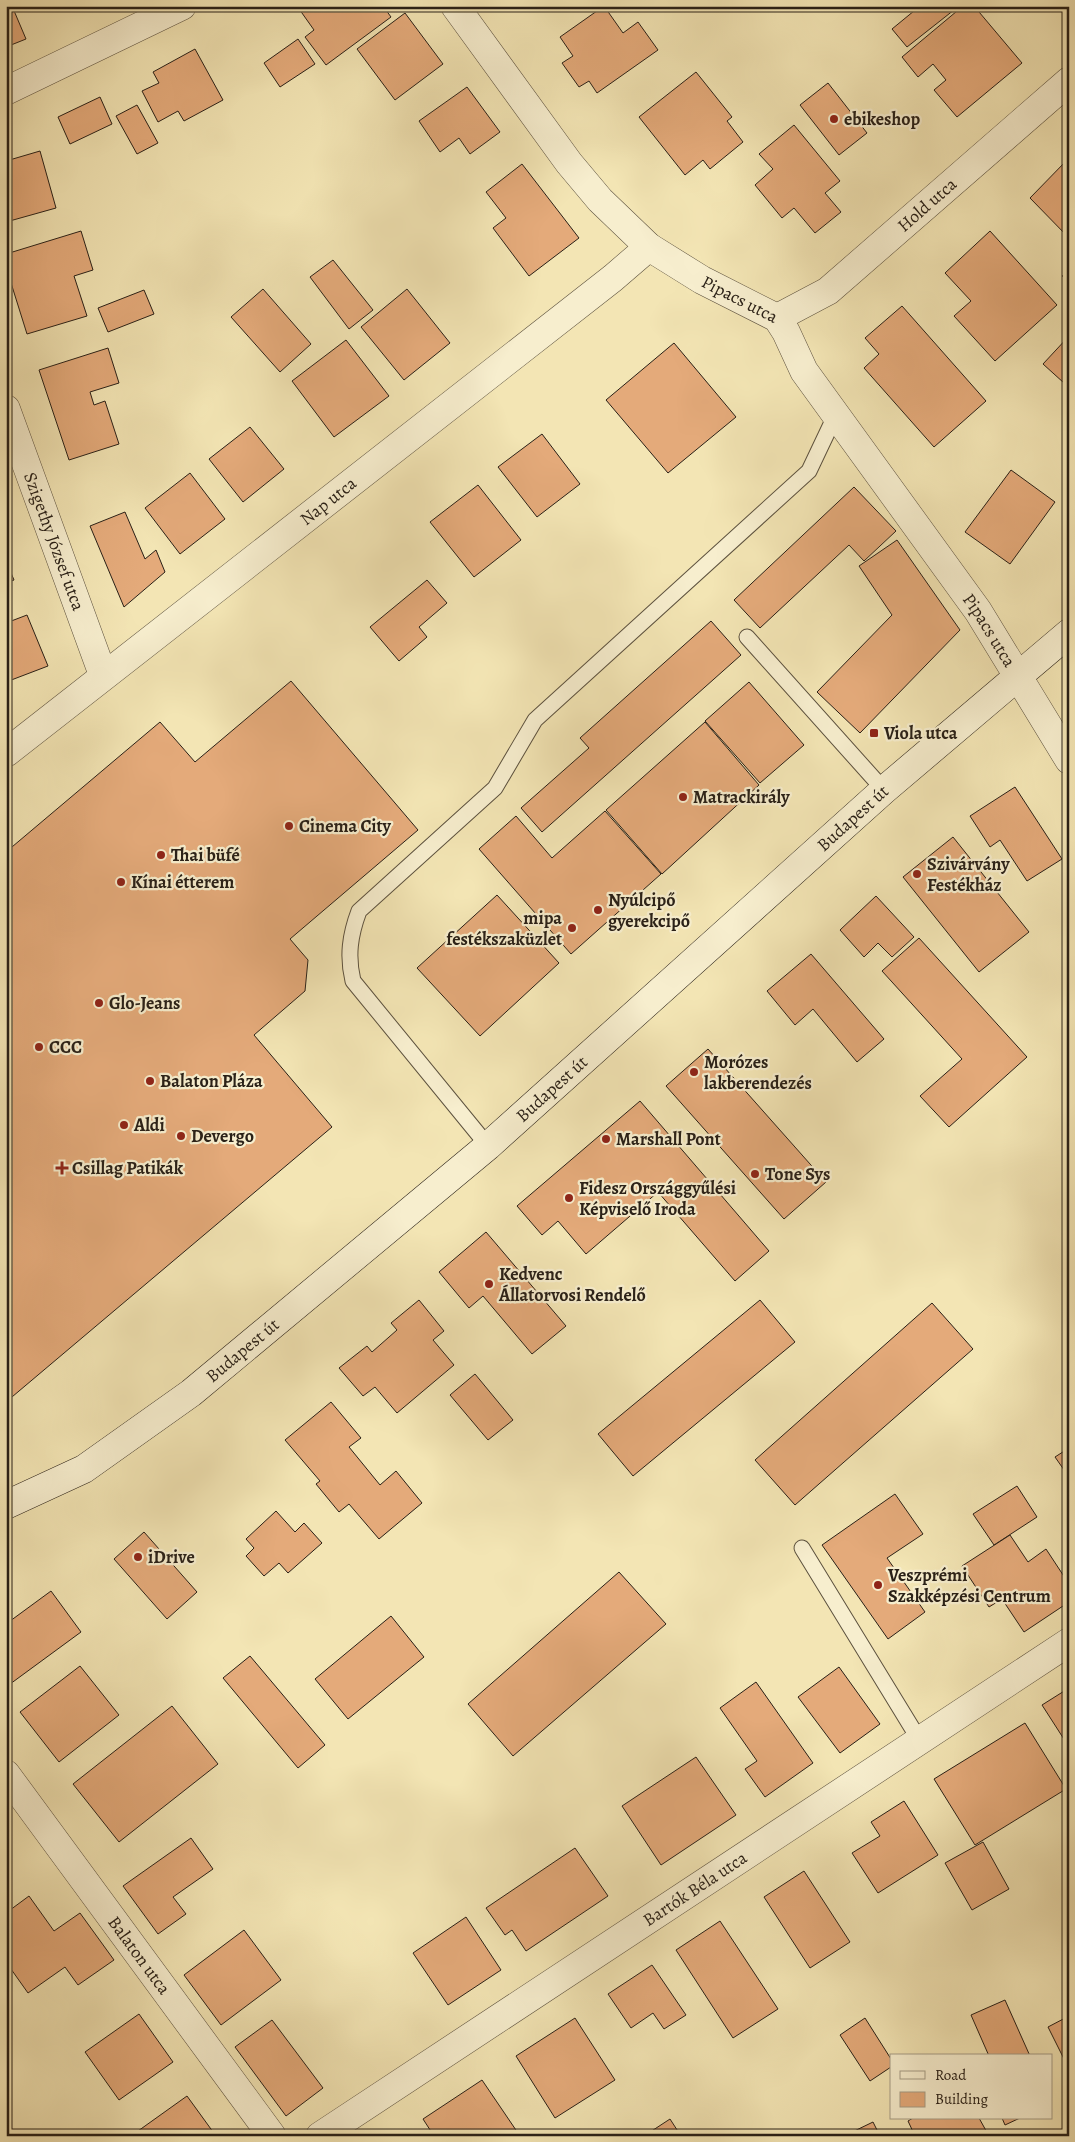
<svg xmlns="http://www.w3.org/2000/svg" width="1075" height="2142" font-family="Alegreya,serif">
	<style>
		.building { fill: #e4aa7a; stroke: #292017 }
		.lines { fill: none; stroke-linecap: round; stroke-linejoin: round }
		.lane-casing { stroke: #5c513e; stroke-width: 17 }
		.street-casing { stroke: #5c513e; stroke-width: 29 }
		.secondary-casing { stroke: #292017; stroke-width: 29 }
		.lane { stroke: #f7eece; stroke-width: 15 }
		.street { stroke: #f7eece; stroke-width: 28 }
		.secondary { stroke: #f7eece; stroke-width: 28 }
		.poi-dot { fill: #8f2418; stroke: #f7eece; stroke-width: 2 }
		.labels { text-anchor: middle; stroke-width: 4.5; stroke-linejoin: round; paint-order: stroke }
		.poi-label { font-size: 18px; font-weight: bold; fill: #292017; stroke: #f7eece; text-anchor: start }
		.street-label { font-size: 18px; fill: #292017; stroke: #f7eece }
	</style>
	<rect width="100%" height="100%" fill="#f3e5b4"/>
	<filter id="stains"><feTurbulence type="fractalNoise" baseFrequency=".004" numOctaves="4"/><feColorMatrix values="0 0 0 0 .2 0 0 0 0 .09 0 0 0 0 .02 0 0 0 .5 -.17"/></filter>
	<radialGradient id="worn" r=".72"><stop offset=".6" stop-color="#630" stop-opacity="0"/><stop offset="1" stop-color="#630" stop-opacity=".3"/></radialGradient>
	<g class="building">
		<path d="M 6,6 L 12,6 L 26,39 L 6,47 Z"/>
		<path d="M 297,6 L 383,6 L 391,17 L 326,65 L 305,37 L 314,30 Z"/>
		<path d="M 604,6 L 623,33 L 638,22 L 658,50 L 597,93 L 589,81 L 579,87 L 562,63 L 573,56 L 560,37 Z"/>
		<path d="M 920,6 L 959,6 L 907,47 L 892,29 Z"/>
		<path d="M 963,6 L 974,6 L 1022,63 L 957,117 L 934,90 L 946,80 L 933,64 L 918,77 L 902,57 Z"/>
		<path d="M 405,13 L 443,64 L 395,100 L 357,49 Z"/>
		<path d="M 298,39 L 315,64 L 280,87 L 264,63 Z"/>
		<path d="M 195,49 L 223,100 L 184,121 L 178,111 L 158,122 L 142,91 L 159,83 L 153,72 Z"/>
		<path d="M 696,72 L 732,117 L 727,121 L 743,142 L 710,169 L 703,160 L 685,175 L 639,117 Z"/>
		<path d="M 828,83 L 867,133 L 839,155 L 800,105 Z"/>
		<path d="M 467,87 L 500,132 L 470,154 L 459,138 L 440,152 L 419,121 Z"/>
		<path d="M 100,97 L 112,124 L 70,144 L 58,117 Z"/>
		<path d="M 137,105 L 158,143 L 137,154 L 116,116 Z"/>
		<path d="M 794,125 L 840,181 L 825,193 L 841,212 L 815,233 L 794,208 L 782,218 L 755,185 L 773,169 L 759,154 Z"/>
		<path d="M 40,151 L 56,208 L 6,222 L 6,161 Z"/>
		<path d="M 1068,159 L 1069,160 L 1069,238 L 1030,198 Z"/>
		<path d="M 522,164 L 579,238 L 529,276 L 493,228 L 506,218 L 486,192 Z"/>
		<path d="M 81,231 L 93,270 L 74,276 L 87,316 L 27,334 L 6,267 L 6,254 Z"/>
		<path d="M 990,231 L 1057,305 L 995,361 L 954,316 L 971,301 L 945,273 Z"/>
		<path d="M 333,260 L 373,310 L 349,329 L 310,277 Z"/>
		<path d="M 1069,269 L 1069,283 L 1062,276 Z"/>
		<path d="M 263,289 L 311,344 L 280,372 L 231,317 Z"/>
		<path d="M 407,289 L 450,343 L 404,380 L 361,327 Z"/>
		<path d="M 144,290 L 154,314 L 108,332 L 98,308 Z"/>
		<path d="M 902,306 L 986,401 L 934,447 L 864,368 L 879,354 L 865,338 Z"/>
		<path d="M 1069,336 L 1069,378 L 1064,383 L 1043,364 Z"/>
		<path d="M 346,340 L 389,396 L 334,437 L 292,381 Z"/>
		<path d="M 674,343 L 736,417 L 668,473 L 606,400 Z"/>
		<path d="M 108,348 L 119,383 L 90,392 L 94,405 L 105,401 L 119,444 L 69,460 L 39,370 Z"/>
		<path d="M 250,427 L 284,469 L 243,502 L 209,459 Z"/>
		<path d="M 542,434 L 580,484 L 537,517 L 498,467 Z"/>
		<path d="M 1011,470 L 1055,502 L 1010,564 L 965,532 Z"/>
		<path d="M 190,473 L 225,519 L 180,554 L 145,508 Z"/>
		<path d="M 478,485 L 521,540 L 474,577 L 430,522 Z"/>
		<path d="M 854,487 L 896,531 L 864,561 L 849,545 L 760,628 L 734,600 Z"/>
		<path d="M 125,512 L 145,559 L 156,550 L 165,572 L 124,607 L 90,526 Z"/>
		<path d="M 897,540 L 960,630 L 860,733 L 817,692 L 892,615 L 859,566 Z"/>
		<path d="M 6,561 L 14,580 L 6,583 Z"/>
		<path d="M 427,580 L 447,603 L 419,627 L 427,637 L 399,661 L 370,627 Z"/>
		<path d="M 27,615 L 48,666 L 6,682 L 6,623 Z"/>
		<path d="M 711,621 L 741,655 L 542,832 L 521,808 L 589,748 L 580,738 Z"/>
		<path d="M 291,681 L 418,830 L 290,939 L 308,960 L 305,991 L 254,1035 L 332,1127 L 6,1402 L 6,852 L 160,722 L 195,762 Z"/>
		<path d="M 749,682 L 804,745 L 760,783 L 705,721 Z"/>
		<path d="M 705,722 L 759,785 L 662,874 L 606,810 Z"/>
		<path d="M 1015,787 L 1062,859 L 1027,881 L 1000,840 L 990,847 L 970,816 Z"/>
		<path d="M 605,811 L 661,874 L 571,954 L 479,849 L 516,816 L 552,858 Z"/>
		<path d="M 953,837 L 1029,932 L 979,972 L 903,877 Z"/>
		<path d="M 497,895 L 559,963 L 480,1036 L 417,968 Z"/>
		<path d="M 876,896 L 914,937 L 892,957 L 878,943 L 864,957 L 840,930 Z"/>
		<path d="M 919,938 L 1027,1057 L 949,1127 L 920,1096 L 962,1059 L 882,971 Z"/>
		<path d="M 811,954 L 884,1039 L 857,1062 L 813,1009 L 795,1025 L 767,991 Z"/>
		<path d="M 708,1049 L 826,1182 L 784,1219 L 666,1086 Z"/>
		<path d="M 640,1101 L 769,1251 L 735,1281 L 658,1192 L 586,1254 L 558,1221 L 542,1235 L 517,1206 Z"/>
		<path d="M 486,1232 L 566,1326 L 532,1354 L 483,1296 L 469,1308 L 439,1272 Z"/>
		<path d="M 419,1300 L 444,1331 L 433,1340 L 454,1365 L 397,1413 L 375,1387 L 363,1396 L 339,1368 L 367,1346 L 372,1352 L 397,1330 L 391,1323 Z"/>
		<path d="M 760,1300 L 795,1342 L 633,1476 L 598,1434 Z"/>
		<path d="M 932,1303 L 973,1349 L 795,1505 L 755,1460 Z"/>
		<path d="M 475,1374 L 513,1420 L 488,1440 L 450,1395 Z"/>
		<path d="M 331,1402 L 361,1438 L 349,1447 L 380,1485 L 396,1471 L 422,1503 L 379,1539 L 349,1504 L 339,1512 L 316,1484 L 320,1481 L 285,1440 Z"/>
		<path d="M 1069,1448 L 1069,1477 L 1055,1457 Z"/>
		<path d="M 1017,1486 L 1037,1517 L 994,1545 L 973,1514 Z"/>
		<path d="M 895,1494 L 923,1534 L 887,1558 L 925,1612 L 888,1639 L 822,1545 Z"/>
		<path d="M 276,1511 L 295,1532 L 304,1523 L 322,1543 L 288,1573 L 279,1563 L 264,1576 L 246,1556 L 254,1548 L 246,1539 Z"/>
		<path d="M 144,1532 L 197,1592 L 167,1619 L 114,1559 Z"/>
		<path d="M 1010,1535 L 1028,1562 L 1046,1549 L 1069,1584 L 1069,1602 L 1024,1632 L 1002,1599 L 989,1607 L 962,1566 Z"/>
		<path d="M 619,1572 L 666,1624 L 513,1756 L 468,1704 Z"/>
		<path d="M 51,1591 L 81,1632 L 6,1687 L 6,1624 Z"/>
		<path d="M 391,1616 L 424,1657 L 348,1719 L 315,1679 Z"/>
		<path d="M 250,1656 L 325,1745 L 298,1768 L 223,1678 Z"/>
		<path d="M 80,1666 L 119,1715 L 59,1762 L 20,1712 Z"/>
		<path d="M 839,1667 L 880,1724 L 840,1753 L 798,1697 Z"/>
		<path d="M 756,1682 L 813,1763 L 765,1797 L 745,1769 L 757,1761 L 720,1708 Z"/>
		<path d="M 1069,1688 L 1069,1747 L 1042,1705 Z"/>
		<path d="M 172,1706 L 218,1764 L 119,1842 L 73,1784 Z"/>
		<path d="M 1025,1723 L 1066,1789 L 975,1845 L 934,1779 Z"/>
		<path d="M 696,1757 L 736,1815 L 661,1865 L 622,1806 Z"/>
		<path d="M 904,1801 L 938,1855 L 878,1893 L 852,1853 L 880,1836 L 871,1822 Z"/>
		<path d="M 191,1838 L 213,1869 L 173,1897 L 186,1914 L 158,1934 L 123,1886 Z"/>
		<path d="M 983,1842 L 1009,1889 L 972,1910 L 945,1863 Z"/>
		<path d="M 575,1848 L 608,1896 L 526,1951 L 512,1930 L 505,1935 L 486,1908 Z"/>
		<path d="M 804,1871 L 850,1942 L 810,1968 L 764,1897 Z"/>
		<path d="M 29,1896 L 54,1931 L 80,1913 L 114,1960 L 78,1985 L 65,1967 L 28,1993 L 6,1962 L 6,1913 Z"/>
		<path d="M 466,1917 L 501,1970 L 448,2005 L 413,1953 Z"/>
		<path d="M 720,1921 L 778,2009 L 733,2038 L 676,1950 Z"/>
		<path d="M 244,1930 L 281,1980 L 221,2025 L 184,1975 Z"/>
		<path d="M 652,1965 L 686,2015 L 664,2029 L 653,2013 L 631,2028 L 608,1994 Z"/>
		<path d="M 1005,2000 L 1030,2056 L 989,2056 L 971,2015 Z"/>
		<path d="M 139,2014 L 173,2062 L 119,2100 L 85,2052 Z"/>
		<path d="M 1069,2016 L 1069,2069 L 1048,2027 Z"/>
		<path d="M 575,2018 L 615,2080 L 555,2118 L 516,2056 Z"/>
		<path d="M 865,2018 L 891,2059 L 891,2067 L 870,2081 L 840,2035 Z"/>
		<path d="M 272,2020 L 323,2088 L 286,2116 L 235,2047 Z"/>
		<path d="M 482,2080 L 520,2136 L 434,2136 L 423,2119 Z"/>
		<path d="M 187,2096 L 216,2136 L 131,2136 Z"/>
		<path d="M 913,2118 L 979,2118 L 989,2136 L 915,2136 L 908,2121 Z"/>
		<path d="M 1002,2118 L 1020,2118 L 1005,2125 Z"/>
		<path d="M 670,2119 L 681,2136 L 644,2136 Z"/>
		<path d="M 873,2122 L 880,2136 L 844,2136 Z"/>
	</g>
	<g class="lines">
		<g class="lane-casing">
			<g id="lane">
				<path d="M 747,637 L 884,790"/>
				<path d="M 488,1146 L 353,981 C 347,956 350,935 359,911 L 495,788 L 535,720 L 809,471 L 836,414"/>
				<path d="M 802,1548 L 920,1741"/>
			</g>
		</g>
		<g class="street-casing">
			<g id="street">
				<path id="s1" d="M 455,6 L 569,163 L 600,200 L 649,247 L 702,280 L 777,318 L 786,332 L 804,371 L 978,611 L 1069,760"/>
				<path d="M 6,91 L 182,6"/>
				<path id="s2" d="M 777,318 L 828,291 L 1069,81"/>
				<path id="s3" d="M 6,409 L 103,675"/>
				<path id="s4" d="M 6,753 L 613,278 L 649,247"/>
				<path id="s5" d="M 6,1774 L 272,2136"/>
				<path id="s6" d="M 320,2136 L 1069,1642"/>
			</g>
		</g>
		<g class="secondary-casing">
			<g id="secondary">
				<path id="s7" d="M 6,1505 L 84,1469 L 191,1393 L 488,1146 L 884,790 L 1069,633"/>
			</g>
		</g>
		<use href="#lane" class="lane"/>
		<use href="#street" class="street"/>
		<use href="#secondary" class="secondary"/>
	</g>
	<g class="poi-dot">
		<circle cx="834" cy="119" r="5"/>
		<rect x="869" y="728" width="10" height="10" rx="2.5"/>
		<circle cx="683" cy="797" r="5"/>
		<circle cx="289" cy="826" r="5"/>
		<circle cx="161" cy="855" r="5"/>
		<circle cx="917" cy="874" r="5"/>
		<circle cx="121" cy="882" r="5"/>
		<circle cx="598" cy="910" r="5"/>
		<circle cx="572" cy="928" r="5"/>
		<circle cx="99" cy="1003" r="5"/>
		<circle cx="39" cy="1047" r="5"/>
		<circle cx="694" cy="1072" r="5"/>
		<circle cx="150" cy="1081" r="5"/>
		<circle cx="124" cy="1125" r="5"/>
		<circle cx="181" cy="1136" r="5"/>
		<circle cx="606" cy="1139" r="5"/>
		<path d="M59.5 1160.5h5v5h5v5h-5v5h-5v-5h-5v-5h5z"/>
		<circle cx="755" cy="1174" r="5"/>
		<circle cx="569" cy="1198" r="5"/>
		<circle cx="489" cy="1284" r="5"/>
		<circle cx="138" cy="1557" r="5"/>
		<circle cx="878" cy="1585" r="5"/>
	</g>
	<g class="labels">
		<g class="poi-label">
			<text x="844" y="125">ebikeshop</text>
			<text x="884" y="739">Viola utca</text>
			<text x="693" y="803">Matrackirály</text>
			<text x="299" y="832">Cinema City</text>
			<text x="171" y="861">Thai büfé</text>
			<text x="927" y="870">Szivárvány<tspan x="927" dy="21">Festékház</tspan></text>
			<text x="131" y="888">Kínai étterem</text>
			<text x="608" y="906">Nyúlcipő<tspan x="608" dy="21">gyerekcipő</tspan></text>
			<text x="562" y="924" text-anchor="end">mipa<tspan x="562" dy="21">festékszaküzlet</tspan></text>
			<text x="109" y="1009">Glo-Jeans</text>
			<text x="49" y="1053">CCC</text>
			<text x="704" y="1068">Morózes<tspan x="704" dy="21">lakberendezés</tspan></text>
			<text x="160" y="1087">Balaton Pláza</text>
			<text x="134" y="1131">Aldi</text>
			<text x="191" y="1142">Devergo</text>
			<text x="616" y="1145">Marshall Pont</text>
			<text x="72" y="1174">Csillag Patikák</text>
			<text x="765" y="1180">Tone Sys</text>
			<text x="579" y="1194">Fidesz Országgyűlési<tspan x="579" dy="21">Képviselő Iroda</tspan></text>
			<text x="499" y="1280">Kedvenc<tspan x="499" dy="21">Állatorvosi Rendelő</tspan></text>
			<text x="148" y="1563">iDrive</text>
			<text x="888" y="1581">Veszprémi<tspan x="888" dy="21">Szakképzési Centrum</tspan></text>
		</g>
		<g class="street-label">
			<text dy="6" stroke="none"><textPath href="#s2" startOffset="189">Hold utca</textPath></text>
			<text dy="6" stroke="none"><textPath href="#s1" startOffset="415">Pipacs utca</textPath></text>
			<text dy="6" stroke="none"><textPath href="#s4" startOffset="409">Nap utca</textPath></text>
			<text dy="6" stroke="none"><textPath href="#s3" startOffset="141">Szigethy József utca</textPath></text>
			<text dy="6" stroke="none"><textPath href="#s1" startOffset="835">Pipacs utca</textPath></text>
			<text dy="6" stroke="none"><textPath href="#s7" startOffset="1094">Budapest út</textPath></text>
			<text dy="6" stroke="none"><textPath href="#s7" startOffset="689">Budapest út</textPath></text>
			<text dy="6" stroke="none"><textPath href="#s7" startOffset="284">Budapest út</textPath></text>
			<text dy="6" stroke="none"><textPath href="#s6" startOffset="449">Bartók Béla utca</textPath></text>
			<text dy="6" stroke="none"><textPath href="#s5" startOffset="225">Balaton utca</textPath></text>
		</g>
	</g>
	<rect width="1075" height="2142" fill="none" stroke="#f3e5b4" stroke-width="25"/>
	<rect x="8" y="8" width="1060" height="2127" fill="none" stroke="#292017" stroke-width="2.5"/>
	<rect x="12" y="12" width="1050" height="2117" fill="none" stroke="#292017"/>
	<rect x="890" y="2054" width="162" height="65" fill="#f7eece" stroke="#a59c85"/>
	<rect x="900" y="2071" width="25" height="8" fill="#f7eece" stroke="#a59c85"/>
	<text x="935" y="2080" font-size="15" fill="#292017">Road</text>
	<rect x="900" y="2092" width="25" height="15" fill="#e4aa7a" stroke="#a59c85"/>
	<text x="935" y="2104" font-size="15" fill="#292017">Building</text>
	<rect width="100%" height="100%" filter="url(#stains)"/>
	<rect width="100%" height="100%" fill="url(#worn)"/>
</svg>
